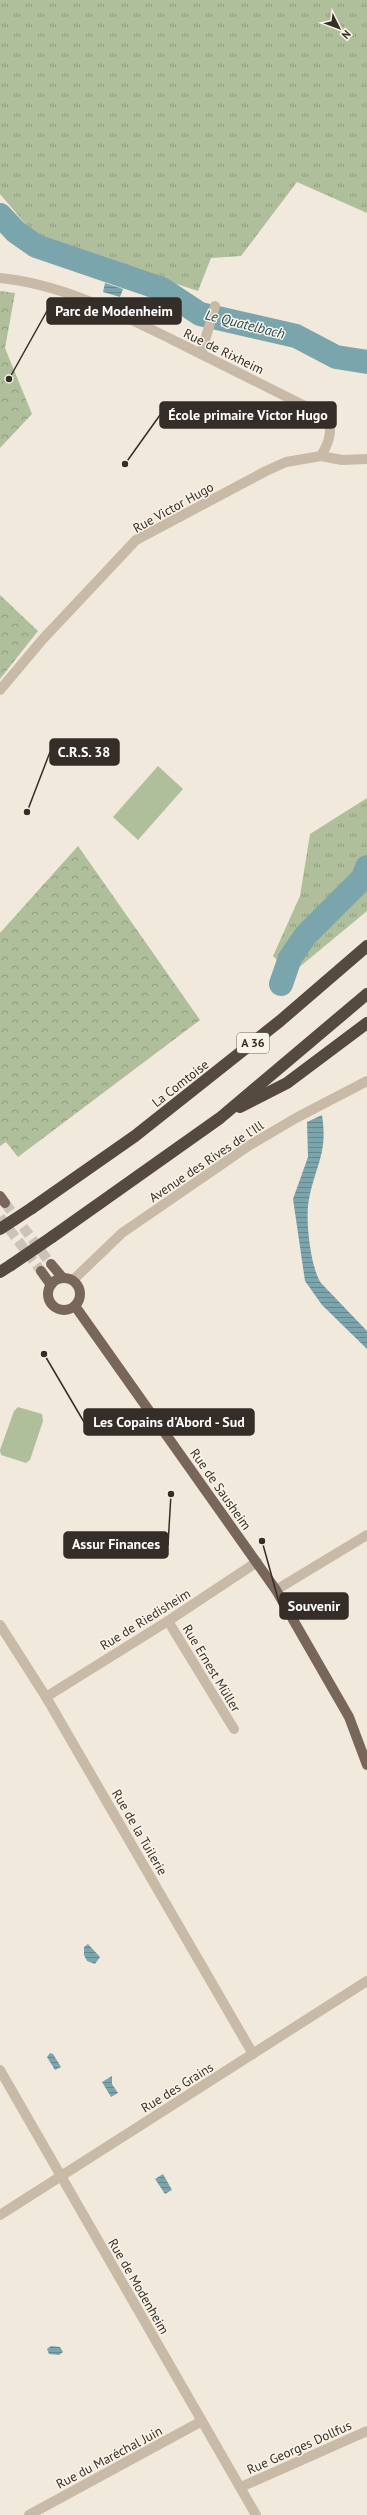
<svg xmlns="http://www.w3.org/2000/svg" width="367" height="2515" font-family="'PT Sans',sans-serif">
	<style>
		.grass { fill: url(#grass-tufts) }
		.forest { fill: url(#forest-crowns) }
		.pitch { fill: #afbf9b }
		.water { fill: url(#water-rules) }
		.lines { fill: none; stroke-linecap: round; stroke-linejoin: round }
		.river { stroke: #7ba5ad; stroke-width: 24 }
		.major-tunnel { stroke: #cbc3b7; stroke-width: 10; stroke-dasharray: 10 5; stroke-linecap: butt }
		.minor { stroke: #c8baa7; stroke-width: 10 }
		.major { stroke: #776659; stroke-width: 10 }
		.highway { stroke: #56493f; stroke-width: 12 }
		.highway-bridge { stroke: #56493f; stroke-width: 12 }
		.labels { text-anchor: middle; stroke-width: 3; stroke-linejoin: round; paint-order: stroke }
		.shield { fill: #f9f3e7; stroke: #706861; stroke-width: 1 }
		.shield-label { font-size: 12px; font-weight: bold; fill: #352d28 }
		.street-label { font-size: 13px; fill: #352d28; stroke: #f9f3e7 }
		.water-label { font-size: 14px; font-style: italic; fill: #1e4b55; stroke: #f9f3e7 }
		.leader { fill: none; stroke: #352d28; stroke-width: 1.5 }
		.callout-dot { fill: #352d28; stroke: #f9f3e7; stroke-width: 1.5 }
		.callout { fill: #352d28; stroke: #352d28; stroke-width: 1.5 }
		.callout-label { font-size: 14px; text-anchor: middle; font-weight: bold; fill: #fff }
	</style>
	<defs>
		<pattern id="grass-tufts" width="24" height="20" patternUnits="userSpaceOnUse"><rect width="24" height="20" fill="#afbf9b"/><path d="M3 7l-1-3M5 7V3M7 7l1-3M15 17l-1-3M17 17v-4M19 17l1-3" fill="none" stroke="#8f9c7e"/></pattern>
		<pattern id="forest-crowns" width="20" height="18" patternUnits="userSpaceOnUse"><rect width="20" height="18" fill="#afbf9b"/><path d="M2 6a3 3 0 1 1 6 0M12 15a3 3 0 1 1 6 0" fill="none" stroke="#8f9c7e"/></pattern>
		<pattern id="water-rules" width="6" height="5" patternUnits="userSpaceOnUse"><rect width="6" height="5" fill="#7ba5ad"/><path d="M0 2.5h6" fill="none" stroke="#66878d"/></pattern>
	</defs>
	<rect width="100%" height="100%" fill="#f1e9db"/>
	<g class="grass">
		<path d="M 0,0 L 367,0 L 367,213 L 297,182 L 241,256 L 211,258 L 198,291 L 38,239 L 0,194 Z"/>
		<path d="M 367,798 L 367,911 L 291,974 L 273,956 L 300,896 L 310,834 Z"/>
	</g>
	<g class="forest">
		<path d="M 0,291 L 15,293 L 5,348 L 32,414 L 0,448 Z"/>
		<path d="M 0,595 L 38,631 L 0,679 Z"/>
		<path d="M 78,846 L 200,1020 L 18,1157 L 6,1142 L 0,1146 L 0,933 Z"/>
	</g>
	<g class="pitch">
		<path d="M 158,766 L 183,789 L 138,840 L 113,817 Z"/>
		<path d="M 18,1407 L 42,1414 L 43,1421 L 30,1460 L 26,1463 L 1,1455 L 0,1450 L 14,1411 Z"/>
	</g>
	<g class="water">
		<path d="M 105,283 L 123,289 L 120,297 L 103,292 Z"/>
		<path d="M 322,1115 C 328,1153 316,1164 309,1199 C 305,1217 310,1267 321,1283 L 367,1331 L 367,1349 L 322,1305 L 305,1281 L 293,1199 L 308,1157 L 307,1122 Z"/>
		<path d="M 88,1944 L 100,1957 L 95,1964 L 87,1961 L 84,1955 L 84,1947 Z"/>
		<path d="M 50,2053 L 53,2054 L 61,2067 L 55,2070 L 47,2057 Z"/>
		<path d="M 112,2076 L 112,2084 L 118,2093 L 111,2097 L 102,2082 Z"/>
		<path d="M 163,2174 L 172,2190 L 165,2194 L 155,2179 Z"/>
		<path d="M 51,2346 L 60,2347 L 63,2352 L 59,2355 L 49,2354 L 47,2349 Z"/>
	</g>
	<g class="lines">
		<g class="river">
			<path d="M 0,215 L 16,232 L 36,246 L 162,289 L 200,314 L 296,336 L 336,357 L 367,362"/>
			<path d="M 281,984 L 290,958 L 306,935 L 363,878 L 367,867"/>
		</g>
		<g class="major-tunnel">
			<path d="M 5,1203 L 51,1264"/>
			<path d="M 0,1217 L 41,1271"/>
		</g>
		<g class="minor">
			<path d="M 0,278 C 61,284 116,312 171,339 C 222,364 272,390 323,415 L 330,422 C 331,436 328,444 321,456"/>
			<path d="M 201,354 L 215,306"/>
			<path d="M 0,690 L 42,640 L 136,540 L 266,471 L 286,462 L 321,456 L 342,460 L 367,459"/>
			<path d="M 73,1280 L 122,1233 L 250,1145 L 296,1118 L 367,1081"/>
			<path d="M 276,1590 L 367,1535"/>
			<path d="M 168,1621 L 234,1729"/>
			<path d="M 0,1625 L 46,1697 L 253,2054"/>
			<path d="M 46,1697 L 168,1621 L 257,1562"/>
			<path d="M 0,2070 L 256,2515"/>
			<path d="M 0,2215 L 367,1981"/>
			<path d="M 241,2487 L 367,2431"/>
			<path d="M 29,2515 L 202,2421"/>
		</g>
		<g class="major">
			<path d="M 0,1196 L 5,1203"/>
			<path d="M 51,1264 L 62,1277"/>
			<path d="M 41,1271 L 51,1285"/>
			<circle cx="64" cy="1294" r="16"/>
			<path d="M 75,1306 L 276,1590 L 349,1717 L 367,1765"/>
		</g>
		<g class="highway">
			<path d="M 240,1107 L 287,1083 L 367,1023"/>
			<path d="M 32,1208 L 135,1136 L 280,1021 L 367,946"/>
			<path d="M 52,1237 L 220,1118 L 367,994"/>
			<path d="M 0,1272 L 11,1265"/>
		</g>
		<g class="highway-bridge">
			<path d="M 0,1229 L 32,1208"/>
			<path d="M 11,1265 L 52,1237"/>
		</g>
	</g>
	<g class="labels">
		<rect class="shield" x="237" y="1033" width="32" height="20" rx="3"/>
		<g class="shield-label">
			<text x="253" y="1047">A 36</text>
		</g>
		<g class="street-label">
			<text transform="translate(224 351) rotate(26)" y="5">Rue de Rixheim</text>
			<text transform="translate(173 507) rotate(-29)" y="5">Rue Victor Hugo</text>
			<text transform="translate(180 1083) rotate(-38)" y="5">La Comtoise</text>
			<text transform="translate(206 1161) rotate(-34)" y="5">Avenue des Rives de l'Ill</text>
			<text transform="translate(221 1489) rotate(55)" y="5">Rue de Sausheim</text>
			<text transform="translate(145 1619) rotate(-32)" y="5">Rue de Riedisheim</text>
			<text transform="translate(212 1668) rotate(59)" y="5">Rue Ernest Müller</text>
			<text transform="translate(140 1832) rotate(60)" y="5">Rue de la Tuilerie</text>
			<text transform="translate(177 2087) rotate(-32)" y="5">Rue des Grains</text>
			<text transform="translate(139 2286) rotate(60)" y="5">Rue de Modenheim</text>
			<text transform="translate(299 2447) rotate(-24)" y="5">Rue Georges Dollfus</text>
			<text transform="translate(109 2457) rotate(-28)" y="5">Rue du Maréchal Juin</text>
		</g>
		<g class="water-label">
			<text transform="translate(245 324) rotate(14)" y="5">Le Quatelbach</text>
		</g>
	</g>
	<path class="leader" d="M9 379L47 311M125 464L160 415M27 812L50 752M44 1354L84 1422M171 1494L168 1545M262 1541L280 1606"/>
	<g class="callout-dot">
		<circle cx="9" cy="379" r="4"/>
		<circle cx="125" cy="464" r="4"/>
		<circle cx="27" cy="812" r="4"/>
		<circle cx="44" cy="1354" r="4"/>
		<circle cx="171" cy="1494" r="4"/>
		<circle cx="262" cy="1541" r="4"/>
	</g>
	<g class="callout">
		<rect x="47" y="298" width="134" height="26" rx="4"/>
		<rect x="160" y="402" width="176" height="26" rx="4"/>
		<rect x="50" y="739" width="69" height="26" rx="4"/>
		<rect x="84" y="1409" width="170" height="26" rx="4"/>
		<rect x="64" y="1532" width="104" height="26" rx="4"/>
		<rect x="280" y="1593" width="68" height="26" rx="4"/>
	</g>
	<g class="callout-label">
		<text x="114" y="316">Parc de Modenheim</text>
		<text x="248" y="420">École primaire Victor Hugo</text>
		<text x="84" y="757">C.R.S. 38</text>
		<text x="169" y="1427">Les Copains d'Abord - Sud</text>
		<text x="116" y="1549">Assur Finances</text>
		<text x="314" y="1611">Souvenir</text>
	</g>
	<g transform="translate(339 28) rotate(132)" stroke="#f9f3e7" stroke-width="3" paint-order="stroke">
	<path d="M0-3L7 15L0 10L-7 15Z" fill="#352d28"/>
	<text y="-6" font-size="11" font-weight="bold" text-anchor="middle" fill="#352d28">N</text>
	</g>
</svg>
